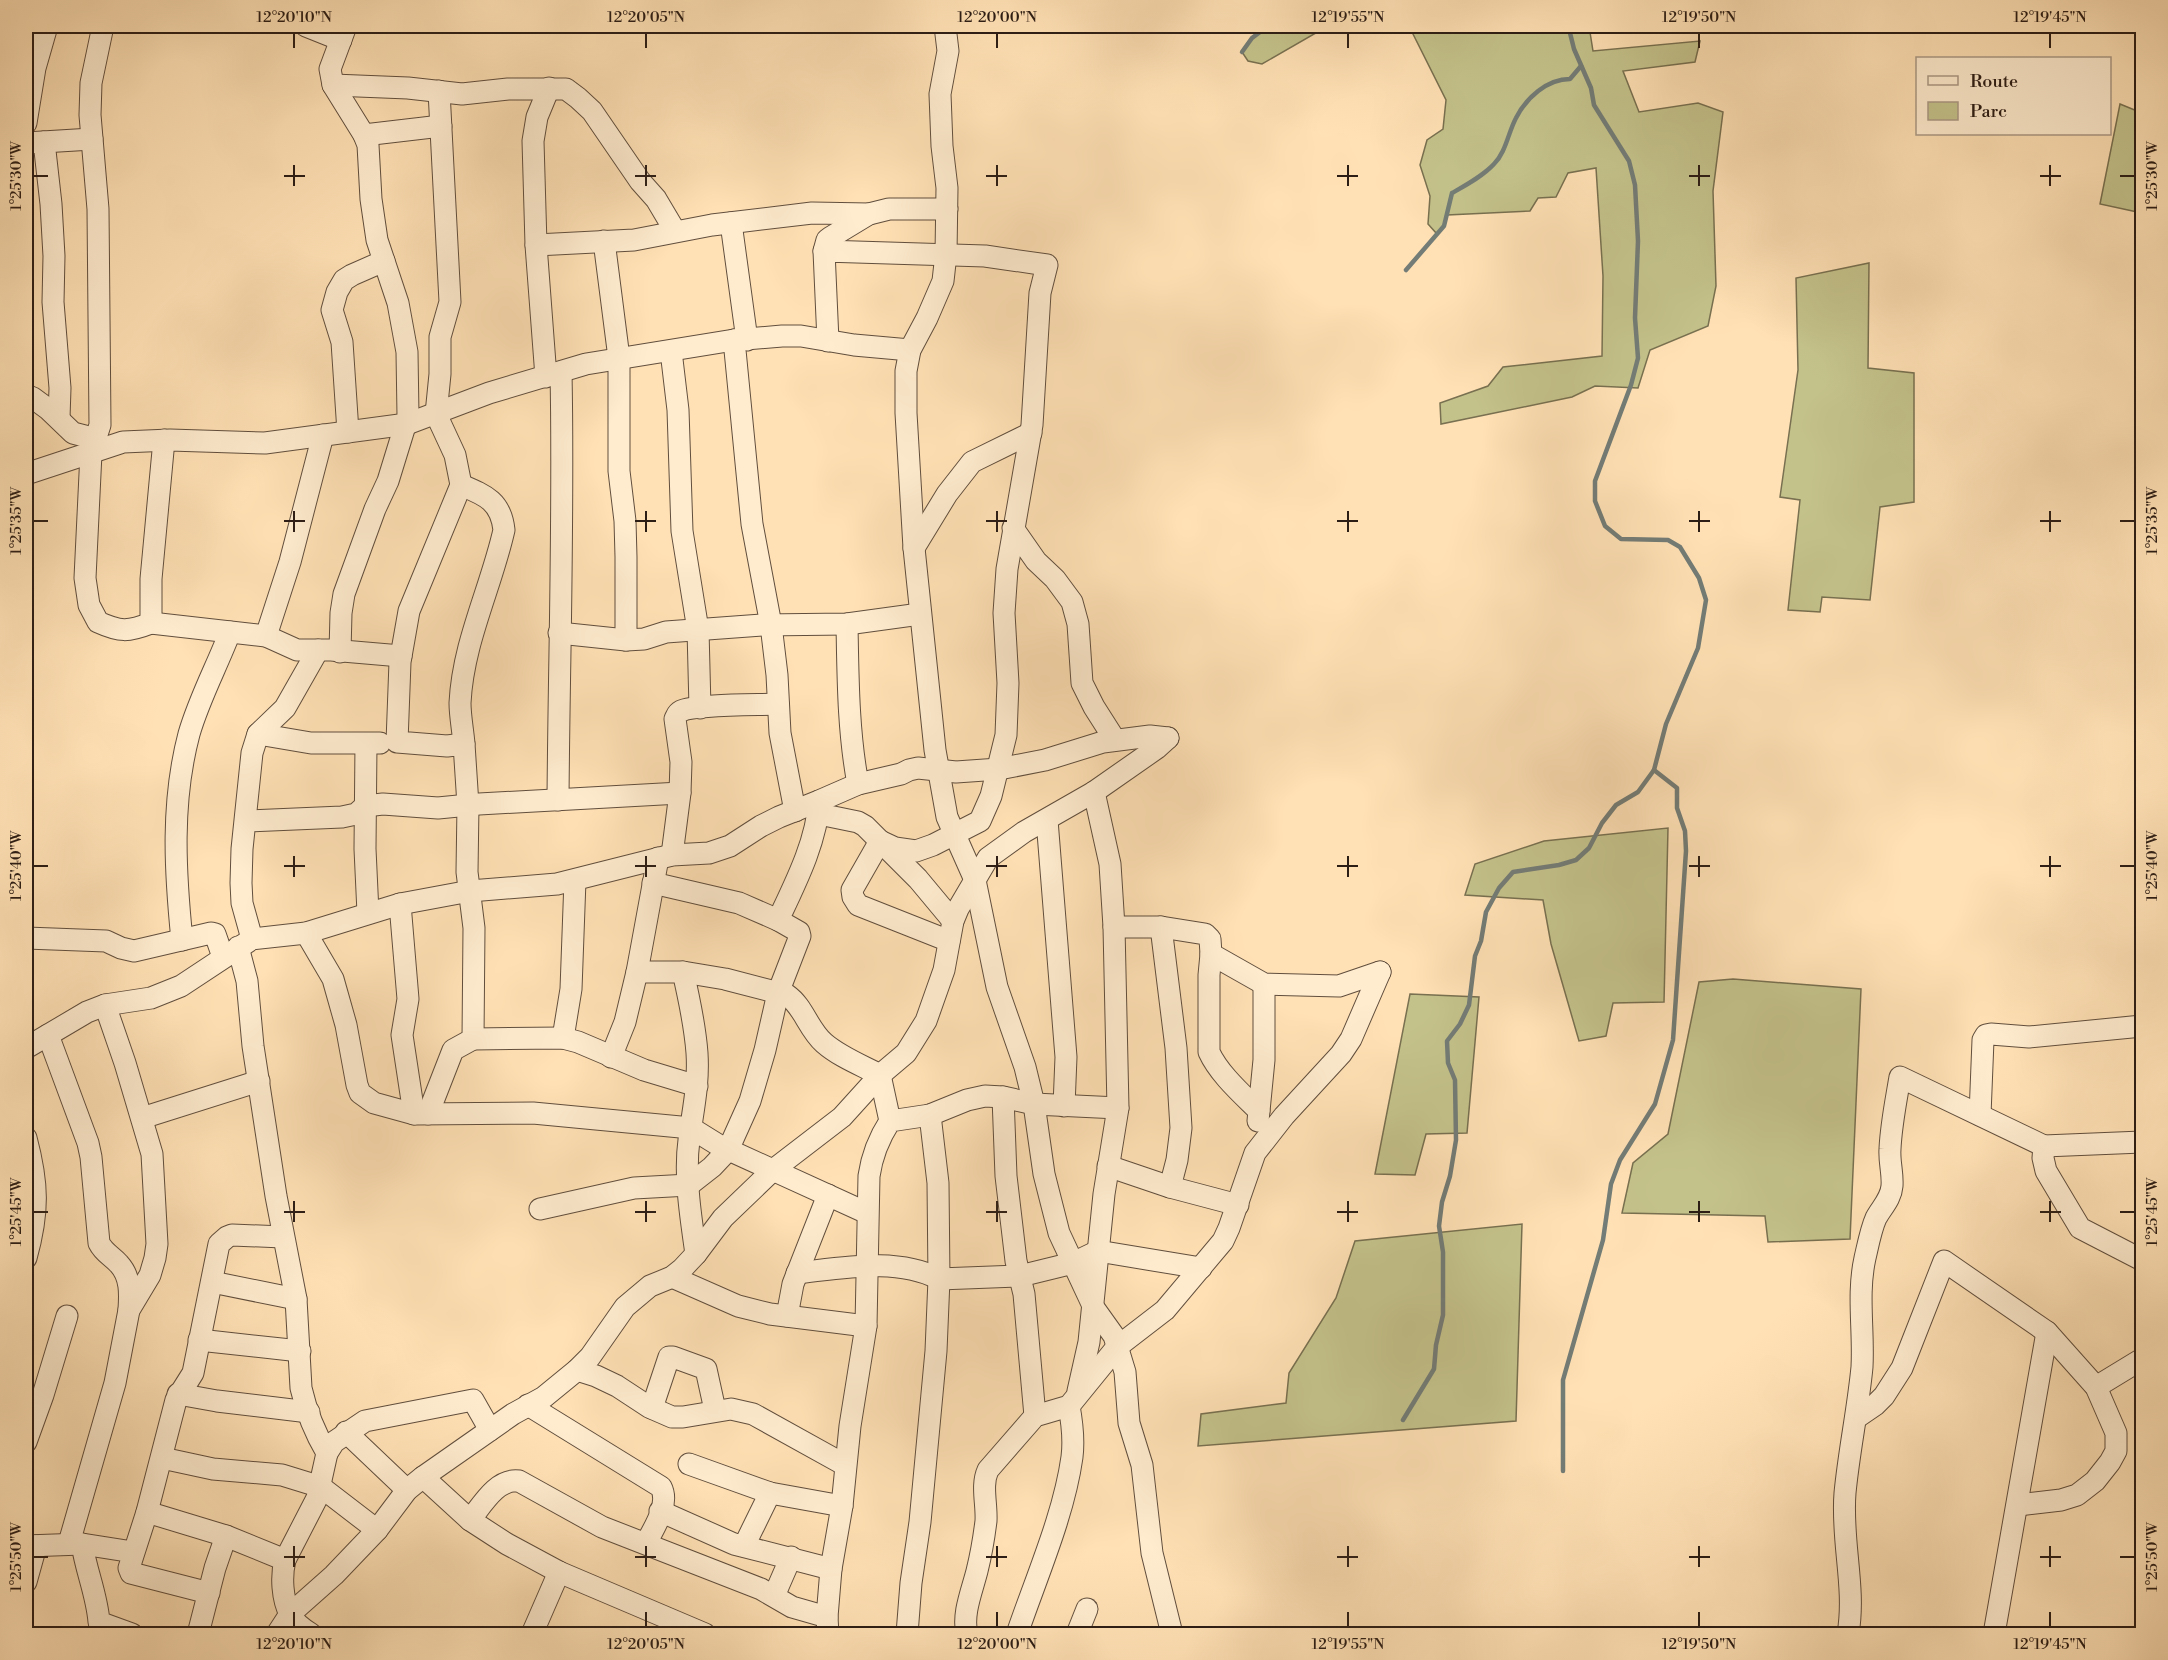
<svg xmlns="http://www.w3.org/2000/svg" width="2168" height="1660" font-family="'Libre Bodoni',serif">
	<style>
		.green { fill: #c4c28b; stroke: #787050; stroke-width: 1.5 }
		.lines { fill: none; stroke-linecap: round; stroke-linejoin: round }
		.stream { stroke: #737c76; stroke-width: 4.5 }
		.minor-casing { stroke: #614e3d; stroke-width: 23 }
		.minor { stroke: #ffeccf; stroke-width: 21 }
		.ticks { fill: none; stroke: #2c1d15; stroke-width: 2 }
		.neatline { fill: none; stroke: #2c1d15; stroke-width: 2 }
		.ticks-label { font-size: 15px; text-anchor: middle; fill: #2c1d15 }
	</style>
	<rect width="100%" height="100%" fill="#ffe1b5"/>
	<filter id="stains"><feTurbulence type="fractalNoise" baseFrequency=".00333" numOctaves="4"/><feColorMatrix values="0 0 0 0 .2 0 0 0 0 .09 0 0 0 0 .02 0 0 0 .5 -.17"/></filter>
	<radialGradient id="worn" r=".72"><stop offset=".6" stop-color="#630" stop-opacity="0"/><stop offset="1" stop-color="#630" stop-opacity=".3"/></radialGradient>
	<g class="green">
		<path d="M 1268,26 L 1328,26 L 1262,64 L 1248,61 L 1242,52 L 1252,38 Z"/>
		<path d="M 1409,26 L 1589,26 L 1593,51 L 1700,41 L 1695,62 L 1623,71 L 1639,112 L 1698,103 L 1723,112 L 1713,191 L 1716,286 L 1708,326 L 1650,350 L 1638,388 L 1595,386 L 1572,397 L 1441,424 L 1440,403 L 1488,386 L 1503,367 L 1602,356 L 1603,276 L 1596,168 L 1568,173 L 1556,197 L 1538,198 L 1530,211 L 1447,215 L 1444,226 L 1437,234 L 1428,224 L 1430,196 L 1420,165 L 1427,140 L 1443,129 L 1446,100 Z"/>
		<path d="M 2120,104 L 2142,113 L 2142,213 L 2100,204 Z"/>
		<path d="M 1869,263 L 1868,368 L 1914,373 L 1914,502 L 1880,507 L 1870,600 L 1822,597 L 1820,612 L 1788,610 L 1800,500 L 1780,497 L 1798,370 L 1796,278 Z"/>
		<path d="M 1668,828 L 1664,1002 L 1613,1003 L 1606,1036 L 1579,1041 L 1551,944 L 1543,900 L 1465,895 L 1475,864 L 1544,841 Z"/>
		<path d="M 1733,979 L 1861,989 L 1850,1239 L 1768,1242 L 1765,1216 L 1622,1213 L 1633,1163 L 1668,1134 L 1699,982 Z"/>
		<path d="M 1410,994 L 1479,997 L 1467,1133 L 1426,1134 L 1415,1175 L 1375,1174 Z"/>
		<path d="M 1522,1224 L 1516,1421 L 1198,1446 L 1201,1414 L 1286,1403 L 1289,1373 L 1336,1298 L 1355,1241 Z"/>
	</g>
	<g class="lines">
		<g class="stream">
			<path d="M 1242,52 L 1252,38 L 1268,26"/>
			<path d="M 1406,270 L 1444,226 L 1452,193 C 1466,185 1483,176 1494,164 C 1506,152 1508,133 1516,118 C 1526,98 1547,79 1570,79 L 1581,66"/>
			<path d="M 1403,1420 L 1434,1369 L 1436,1345 L 1443,1315 L 1443,1252 L 1439,1226 L 1442,1202 L 1450,1176 L 1456,1140 L 1455,1080 L 1448,1063 L 1447,1041 L 1460,1024 L 1469,1005 L 1475,956 L 1481,941 L 1486,912 L 1499,888 L 1513,872 L 1559,865 L 1576,860 L 1589,848 L 1602,823 L 1616,805 L 1638,792 L 1654,770 L 1666,724 L 1698,648 L 1706,600 L 1699,578 L 1680,547 L 1668,540 L 1621,539 L 1605,526 L 1595,501 L 1595,481 L 1631,385 L 1638,358 L 1635,318 L 1638,241 L 1635,185 L 1629,161 L 1594,105 L 1591,88 L 1574,49 L 1570,33 L 1572,26"/>
			<path d="M 1563,1471 L 1563,1380 L 1603,1240 L 1611,1184 L 1620,1160 L 1655,1104 L 1673,1040 L 1686,851 L 1685,831 L 1677,808 L 1677,788 L 1654,770"/>
		</g>
		<g class="minor-casing">
			<g id="minor">
				<path d="M 103,26 L 91,83 L 90,115 L 98,209 L 100,425 L 91,453 L 85,578 L 89,605 L 98,622 C 120,632 128,632 151,623 L 151,579 L 164,440"/>
				<path d="M 306,26 L 341,40"/>
				<path d="M 945,26 L 948,51 L 940,94 L 942,146 L 947,188 L 946,254 L 943,281 L 927,318 L 910,350 L 906,371 L 906,413 L 914,548 L 935,750 L 947,817 L 975,880 L 997,987 L 1025,1067 L 1034,1104 L 1044,1174 L 1059,1233 L 1094,1308 L 1114,1336 L 1125,1372 L 1129,1423 L 1142,1465 L 1152,1553 L 1172,1634"/>
				<path d="M 333,85 L 408,88 L 462,94 L 508,89 L 566,89 L 578,98 L 592,111 L 640,181 L 656,199 L 675,231"/>
				<path d="M 26,123 L 35,68 L 47,26"/>
				<path d="M 364,135 L 441,126"/>
				<path d="M 44,142 L 51,204 L 54,256 L 53,302 L 60,388 L 59,418"/>
				<path d="M 26,143 L 92,139"/>
				<path d="M 731,223 L 747,340"/>
				<path d="M 604,241 L 619,358 L 619,471 L 625,521 L 626,557 L 626,640"/>
				<path d="M 536,245 L 634,240 L 712,225 L 812,213 L 869,214"/>
				<path d="M 824,251 L 827,240 L 831,237 L 869,214 L 889,209 L 947,209"/>
				<path d="M 734,340 L 752,524 L 771,625 L 777,675 L 780,733 L 795,811"/>
				<path d="M 828,341 L 824,251 L 985,256 L 1047,265 L 1040,293 L 1032,425 L 1007,569 L 1004,613 L 1008,683 L 1006,735 L 991,796 L 980,821 L 933,845 L 916,851 L 895,848 L 880,841 L 852,890 L 853,897 L 858,905 L 949,941"/>
				<path d="M 671,351 L 678,410 L 682,531 L 698,630 L 700,708"/>
				<path d="M 546,377 L 536,245 L 533,141 L 537,117 L 549,88"/>
				<path d="M 26,395 L 33,398 L 48,409 L 73,433 L 96,439"/>
				<path d="M 348,432 L 342,342 L 332,310 L 337,292 L 344,280 L 352,275 L 384,261"/>
				<path d="M 26,474 L 123,442 L 170,440 L 265,443 L 407,424 L 489,393 L 586,364 L 734,340 L 782,336 L 801,336 L 854,345 L 910,350"/>
				<path d="M 461,485 C 485,495 501,501 504,530 C 491,588 463,642 460,703 C 460,716 463,731 464,744"/>
				<path d="M 1013,528 L 1036,561 L 1055,579 L 1072,602 L 1078,624 L 1082,683 L 1094,707 L 1115,740"/>
				<path d="M 914,548 L 947,494 L 972,462 L 1031,433"/>
				<path d="M 151,623 L 266,636 L 297,650 L 331,650 L 401,656"/>
				<path d="M 847,624 C 848,677 848,731 858,784"/>
				<path d="M 559,633 L 626,640 L 644,639 L 666,632 L 762,625 L 847,624 L 920,614"/>
				<path d="M 266,636 L 290,562 L 323,435"/>
				<path d="M 340,652 L 341,613 L 344,594 L 375,509 L 388,481 L 408,416 L 407,352 L 398,303 L 377,240 L 371,199 L 368,145 L 364,135 L 333,85 L 330,69 L 346,26"/>
				<path d="M 258,734 L 311,743 L 380,743"/>
				<path d="M 366,744 L 365,849 L 368,913"/>
				<path d="M 1094,792 L 1110,864 L 1114,927 L 1161,927 L 1205,934 L 1210,939 L 1211,954 L 1264,984 L 1339,986 L 1380,972"/>
				<path d="M 558,800 C 559,658 564,515 561,372"/>
				<path d="M 819,814 L 858,822 L 865,826 L 918,879 L 953,921"/>
				<path d="M 1047,820 L 1066,1057 L 1064,1106"/>
				<path d="M 246,821 L 342,817 L 356,814 L 365,806 L 383,804 L 438,808 L 479,804 L 680,793"/>
				<path d="M 672,855 L 680,793 L 681,762 L 675,719 C 677,715 677,713 681,711 C 695,704 759,705 778,704"/>
				<path d="M 658,858 L 637,972 L 683,972 C 689,998 695,1026 697,1053 C 699,1085 693,1109 689,1140 C 684,1176 691,1219 696,1254"/>
				<path d="M 653,883 L 739,903 L 778,920"/>
				<path d="M 400,904 L 408,999 L 402,1035 L 414,1114"/>
				<path d="M 1161,927 L 1176,1048 L 1181,1128 L 1177,1160 L 1170,1187"/>
				<path d="M 306,933 L 333,979 L 346,1025 L 357,1085 L 360,1093 L 374,1103 L 414,1114 L 533,1113 L 691,1128 L 720,1146 L 867,1213"/>
				<path d="M 26,938 L 106,941 L 121,948 L 134,951 L 211,933 L 215,934 L 223,957"/>
				<path d="M 252,939 L 242,903 L 241,883 L 242,849 L 252,753 L 258,734 L 285,708 L 318,650"/>
				<path d="M 182,940 C 175,871 171,802 189,734 C 199,699 217,666 230,632"/>
				<path d="M 238,947 L 247,981 L 253,1046 L 276,1196 L 296,1299 L 301,1388 C 306,1410 315,1433 327,1453 L 317,1498 L 285,1560 C 281,1576 282,1599 290,1614 C 294,1623 303,1629 311,1634"/>
				<path d="M 1211,954 L 1209,975 L 1209,1052 C 1219,1074 1242,1094 1259,1111"/>
				<path d="M 683,972 L 725,979 L 787,995 C 804,1007 808,1029 824,1043 C 840,1057 861,1065 880,1075 L 890,1121"/>
				<path d="M 48,1035 L 88,1143 L 91,1157 L 99,1243 C 104,1253 112,1256 119,1264 C 131,1277 130,1294 129,1310"/>
				<path d="M 563,1038 L 571,989 L 575,880"/>
				<path d="M 473,1039 L 563,1038 L 578,1042 L 644,1070 L 697,1086"/>
				<path d="M 26,1048 L 87,1012 L 105,1005 L 151,998 L 181,986 L 252,939 L 306,933 L 400,904 L 470,891 L 557,884 L 672,855 L 709,853 L 730,846 L 761,826 L 779,817 L 819,801 L 858,784 L 901,774 L 909,770 L 918,768 L 956,772 L 999,769 L 1045,760 L 1103,742 L 1150,736 L 1168,738"/>
				<path d="M 611,1057 L 625,1022 L 637,972"/>
				<path d="M 1003,1097 L 1006,1176 L 1016,1261 L 1024,1294 L 1035,1416"/>
				<path d="M 428,1114 L 453,1050 L 473,1039 L 474,928 L 467,872 L 468,805 L 464,744 L 447,746 L 397,742 L 400,662 L 409,611 L 461,485 L 455,455 L 436,414 L 440,374 L 440,337 L 450,302 L 439,91"/>
				<path d="M 1980,1115 L 1983,1040 L 1986,1035 L 1991,1034 L 2029,1037 L 2142,1026"/>
				<path d="M 142,1118 L 259,1081"/>
				<path d="M 1258,1121 L 1264,1060 L 1264,984"/>
				<path d="M 26,1138 C 38,1183 39,1212 26,1258"/>
				<path d="M 2044,1146 L 2142,1142"/>
				<path d="M 1108,1166 L 1170,1187 L 1238,1205"/>
				<path d="M 540,1209 L 634,1188 L 689,1185 L 712,1167 L 728,1150 L 750,1101 L 765,1050 L 778,993 L 800,936 L 799,932 L 778,920 C 795,884 817,841 819,801"/>
				<path d="M 797,1273 C 843,1268 897,1257 939,1279 L 1020,1276 L 1073,1263 L 1098,1251 L 1201,1268"/>
				<path d="M 672,1277 L 738,1306 L 770,1314 L 866,1326"/>
				<path d="M 212,1282 L 296,1299"/>
				<path d="M 787,1316 L 793,1284 L 828,1195"/>
				<path d="M 199,1340 L 300,1351"/>
				<path d="M 577,1370 L 596,1376 L 617,1386 L 649,1407 L 672,1417 L 683,1417 L 731,1409 L 753,1414 L 845,1465"/>
				<path d="M 2096,1387 L 2142,1359"/>
				<path d="M 1078,1391 L 1089,1342 L 1104,1194 L 1118,1108 L 1114,927"/>
				<path d="M 178,1394 L 217,1401 L 309,1412"/>
				<path d="M 528,1405 L 661,1487 C 670,1504 654,1528 646,1543"/>
				<path d="M 652,1408 L 669,1357 L 673,1357 L 706,1369 L 715,1410"/>
				<path d="M 1856,1418 L 1875,1405 L 1884,1396 L 1902,1368 L 1944,1261 L 2047,1332 L 2096,1387 L 2116,1433 L 2116,1451 L 2110,1462 L 2095,1481 L 2077,1495 L 2061,1500 L 2018,1505"/>
				<path d="M 346,1432 L 407,1490"/>
				<path d="M 26,1442 L 43,1395 L 67,1316"/>
				<path d="M 327,1453 L 334,1442 L 365,1421 L 473,1400 L 490,1430"/>
				<path d="M 162,1458 L 213,1469 L 282,1475 L 321,1487 L 377,1530"/>
				<path d="M 689,1464 L 770,1493 L 842,1506"/>
				<path d="M 423,1477 L 470,1520 L 507,1544 L 559,1572 L 705,1634"/>
				<path d="M 660,1511 L 734,1544 L 831,1569"/>
				<path d="M 147,1512 L 226,1536 L 285,1560"/>
				<path d="M 470,1520 C 482,1505 497,1478 519,1481 L 602,1527 L 761,1589 L 792,1607 L 827,1617"/>
				<path d="M 69,1543 L 115,1383 L 129,1310 L 150,1275 L 155,1258 L 157,1244 L 152,1154 L 125,1063 L 105,1005"/>
				<path d="M 82,1544 C 86,1571 97,1595 99,1622 L 132,1634"/>
				<path d="M 26,1546 L 82,1544 L 133,1552"/>
				<path d="M 744,1546 L 770,1493"/>
				<path d="M 26,1582 L 36,1546"/>
				<path d="M 209,1593 L 131,1573 L 129,1568 L 147,1512 L 176,1400 L 193,1373 L 219,1244 L 227,1237 L 232,1235 L 283,1237"/>
				<path d="M 774,1596 L 791,1557"/>
				<path d="M 198,1634 L 215,1568 L 226,1536"/>
				<path d="M 277,1634 L 290,1614 L 334,1575 L 377,1530 L 407,1490 L 423,1477 L 513,1414 L 544,1397 L 577,1370 L 590,1357 L 625,1307 L 650,1286 L 672,1277 L 682,1269 L 696,1254 L 723,1218 L 773,1170 L 842,1117 L 880,1075 L 906,1053 L 926,1021 L 944,970 L 953,921 L 958,909 L 988,858 L 1024,832 L 1094,792 L 1157,748 L 1168,738"/>
				<path d="M 532,1634 L 559,1572"/>
				<path d="M 828,1634 L 827,1617 L 831,1569 L 842,1506 L 850,1426 L 866,1326 L 869,1176 C 872,1155 879,1138 890,1121 L 930,1115 L 967,1100 L 985,1096 L 1003,1097 L 1034,1104 L 1118,1108"/>
				<path d="M 907,1634 L 911,1583 L 920,1522 L 936,1351 L 939,1279 L 938,1183 L 930,1115"/>
				<path d="M 967,1634 C 962,1614 972,1591 977,1571 C 981,1555 984,1537 986,1521 C 987,1504 981,1485 988,1470 L 1035,1416 L 1069,1406 L 1117,1347 L 1165,1310 L 1223,1241 L 1229,1228 L 1255,1153 L 1284,1116 L 1341,1054 L 1351,1039 L 1380,972"/>
				<path d="M 1017,1634 C 1036,1578 1064,1515 1072,1457 C 1074,1441 1072,1422 1069,1406"/>
				<path d="M 1077,1634 L 1087,1609"/>
				<path d="M 1848,1634 C 1856,1587 1841,1541 1845,1493 C 1849,1451 1858,1409 1862,1367 C 1864,1330 1857,1294 1865,1258 C 1868,1245 1871,1229 1876,1218 C 1882,1207 1891,1199 1892,1186 C 1893,1173 1889,1162 1890,1149 C 1891,1125 1896,1101 1900,1077 L 2044,1146 L 2043,1158 L 2046,1171 L 2080,1228 L 2142,1260"/>
				<path d="M 1994,1634 L 2047,1332"/>
			</g>
		</g>
		<use href="#minor" class="minor"/>
	</g>
	<path class="ticks" d="M 294,33 L 294,48M 646,33 L 646,48M 997,33 L 997,48M 1348,33 L 1348,48M 1699,33 L 1699,48M 2050,33 L 2050,48M 294,165 L 294,186M 646,165 L 646,186M 997,165 L 997,186M 1348,165 L 1348,186M 1699,165 L 1699,186M 2050,165 L 2050,186M 33,176 L 48,176M 284,176 L 305,176M 635,176 L 656,176M 986,176 L 1007,176M 1337,176 L 1358,176M 1689,176 L 1710,176M 2040,176 L 2061,176M 2120,176 L 2135,176M 294,511 L 294,532M 646,511 L 646,532M 997,511 L 997,532M 1348,511 L 1348,532M 1699,511 L 1699,532M 2050,511 L 2050,532M 33,521 L 48,521M 284,521 L 305,521M 635,521 L 656,521M 986,521 L 1007,521M 1337,521 L 1358,521M 1689,521 L 1710,521M 2040,521 L 2061,521M 2120,521 L 2135,521M 294,856 L 294,877M 646,856 L 646,877M 997,856 L 997,877M 1348,856 L 1348,877M 1699,856 L 1699,877M 2050,856 L 2050,877M 33,866 L 48,866M 284,866 L 305,866M 635,866 L 656,866M 986,866 L 1007,866M 1337,866 L 1358,866M 1689,866 L 1710,866M 2040,866 L 2061,866M 2120,866 L 2135,866M 294,1201 L 294,1222M 646,1201 L 646,1222M 997,1201 L 997,1222M 1348,1201 L 1348,1222M 1699,1201 L 1699,1222M 2050,1201 L 2050,1222M 33,1212 L 48,1212M 284,1212 L 305,1212M 635,1212 L 656,1212M 986,1212 L 1007,1212M 1337,1212 L 1358,1212M 1689,1212 L 1710,1212M 2040,1212 L 2061,1212M 2120,1212 L 2135,1212M 294,1546 L 294,1567M 646,1546 L 646,1567M 997,1546 L 997,1567M 1348,1546 L 1348,1567M 1699,1546 L 1699,1567M 2050,1546 L 2050,1567M 33,1557 L 48,1557M 284,1557 L 305,1557M 635,1557 L 656,1557M 986,1557 L 1007,1557M 1337,1557 L 1358,1557M 1689,1557 L 1710,1557M 2040,1557 L 2061,1557M 2120,1557 L 2135,1557M 294,1612 L 294,1627M 646,1612 L 646,1627M 997,1612 L 997,1627M 1348,1612 L 1348,1627M 1699,1612 L 1699,1627M 2050,1612 L 2050,1627"/>
	<rect width="2168" height="1660" fill="none" stroke="#ffe1b5" stroke-width="66"/>
	<rect x="1916" y="57" width="195" height="78" fill="#ffeccf" stroke="#ab9985" stroke-width="1.5"/>
	<rect x="1928" y="76" width="30" height="9" fill="#ffeccf" stroke="#ab9985" stroke-width="1.5"/>
	<text x="1970" y="87" font-size="18" fill="#2c1d15">Route</text>
	<rect x="1928" y="102" width="30" height="18" fill="#c4c28b" stroke="#ab9985" stroke-width="1.5"/>
	<text x="1970" y="117" font-size="18" fill="#2c1d15">Parc</text>
	<rect x="33" y="33" width="2102" height="1594" class="neatline"/>
	<g class="ticks-label">
		<text x="294" y="22">12°20'10"N</text>
		<text x="646" y="22">12°20'05"N</text>
		<text x="997" y="22">12°20'00"N</text>
		<text x="1348" y="22">12°19'55"N</text>
		<text x="1699" y="22">12°19'50"N</text>
		<text x="2050" y="22">12°19'45"N</text>
		<text transform="translate(2152 176) rotate(-90)" y="5">1°25'30"W</text>
		<text transform="translate(16 176) rotate(-90)" y="5">1°25'30"W</text>
		<text transform="translate(2152 521) rotate(-90)" y="5">1°25'35"W</text>
		<text transform="translate(16 521) rotate(-90)" y="5">1°25'35"W</text>
		<text transform="translate(2152 866) rotate(-90)" y="5">1°25'40"W</text>
		<text transform="translate(16 866) rotate(-90)" y="5">1°25'40"W</text>
		<text transform="translate(2152 1212) rotate(-90)" y="5">1°25'45"W</text>
		<text transform="translate(16 1212) rotate(-90)" y="5">1°25'45"W</text>
		<text transform="translate(2152 1557) rotate(-90)" y="5">1°25'50"W</text>
		<text transform="translate(16 1557) rotate(-90)" y="5">1°25'50"W</text>
		<text x="294" y="1649">12°20'10"N</text>
		<text x="646" y="1649">12°20'05"N</text>
		<text x="997" y="1649">12°20'00"N</text>
		<text x="1348" y="1649">12°19'55"N</text>
		<text x="1699" y="1649">12°19'50"N</text>
		<text x="2050" y="1649">12°19'45"N</text>
	</g>
	<rect width="100%" height="100%" filter="url(#stains)"/>
	<rect width="100%" height="100%" fill="url(#worn)"/>
</svg>
